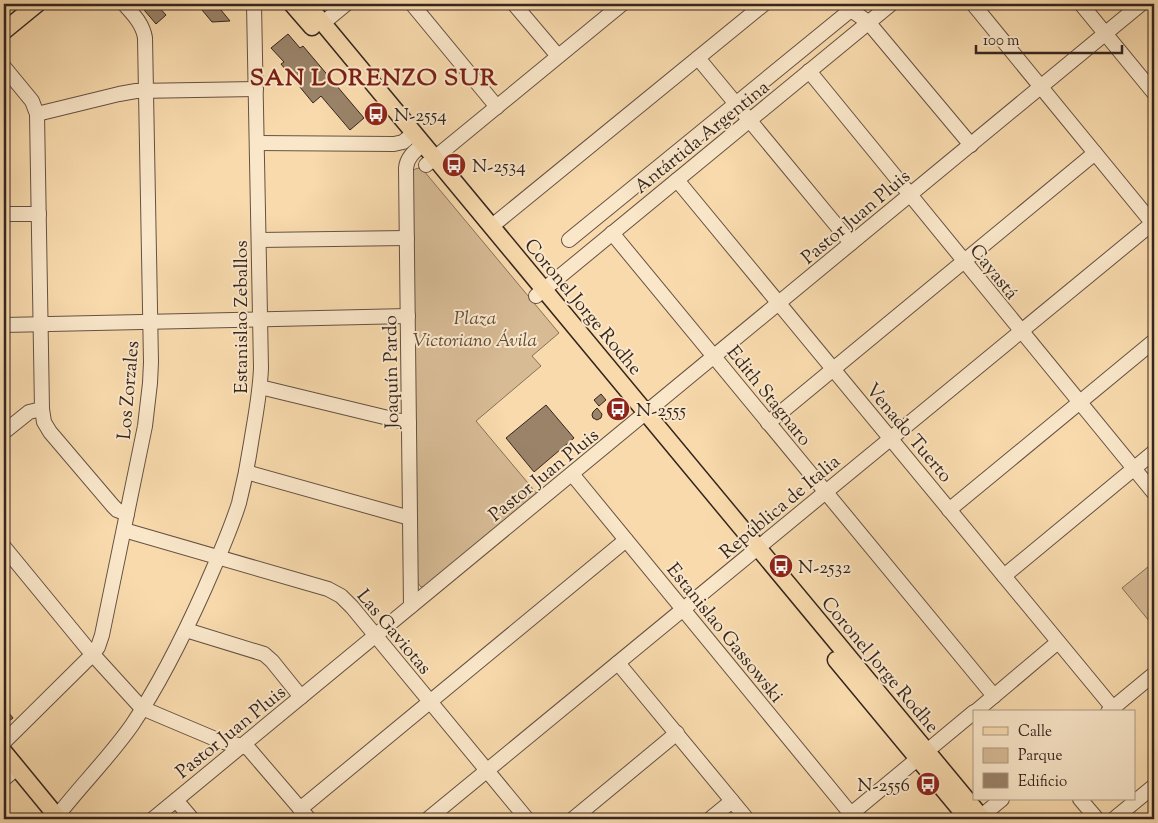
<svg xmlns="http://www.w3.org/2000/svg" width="1158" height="823" font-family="'Sorts Mill Goudy',serif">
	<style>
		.green { fill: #d7bb95; stroke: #86705a }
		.building { fill: #9a8369; stroke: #34251f }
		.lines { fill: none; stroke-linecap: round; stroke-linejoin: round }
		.minor-casing { stroke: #655242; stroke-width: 16 }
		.major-casing { stroke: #34251f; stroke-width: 19 }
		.minor { stroke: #fae7ca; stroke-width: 14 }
		.major { stroke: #f8daad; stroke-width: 16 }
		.labels { text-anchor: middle; stroke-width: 4; stroke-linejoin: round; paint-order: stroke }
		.poi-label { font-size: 19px; fill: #34251f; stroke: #fae7ca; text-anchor: start }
		.street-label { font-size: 19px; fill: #34251f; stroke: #fae7ca }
		.park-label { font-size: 19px; font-style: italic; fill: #5d4a3c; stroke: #fae7ca }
		.district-label { font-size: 24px; font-weight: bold; letter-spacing: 1px; fill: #7a1f14; stroke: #fae7ca }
	</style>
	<rect width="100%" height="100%" fill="#f8daad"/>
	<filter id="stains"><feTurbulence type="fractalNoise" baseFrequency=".004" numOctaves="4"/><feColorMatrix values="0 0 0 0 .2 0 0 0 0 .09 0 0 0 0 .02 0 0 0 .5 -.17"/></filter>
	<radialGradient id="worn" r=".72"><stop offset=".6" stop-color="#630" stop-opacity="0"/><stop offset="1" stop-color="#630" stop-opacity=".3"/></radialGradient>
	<g class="green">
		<path d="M 419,168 L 424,171 L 559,333 L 532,356 L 541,366 L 476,421 L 538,495 L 426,586 L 421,587 L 417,582 L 412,172 L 415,169 Z"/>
		<path d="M 1154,562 L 1154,627 L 1122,588 Z"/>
	</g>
	<g class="building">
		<path d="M 139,4 L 156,4 L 166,15 L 156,24 Z"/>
		<path d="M 197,4 L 216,4 L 230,21 L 212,22 Z"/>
		<path d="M 288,34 L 300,48 L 303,46 L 364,118 L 350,130 L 321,96 L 313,103 L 281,64 L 284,62 L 271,48 Z"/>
		<path d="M 601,394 L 606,400 L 599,406 L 594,400 Z"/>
		<path d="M 546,405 L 574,438 L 534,472 L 506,438 Z"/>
		<path d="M 597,408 L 602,414 L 601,418 L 597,420 L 593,418 L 592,415 L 593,412 Z"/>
		<path d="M 4,707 L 13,718 L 4,725 Z"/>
	</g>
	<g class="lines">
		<g class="minor-casing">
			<g id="minor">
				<path d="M 412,4 L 497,107"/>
				<path d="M 514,4 L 558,56"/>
				<path d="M 846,4 L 851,10 L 868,22 L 971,145"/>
				<path d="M 973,4 L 1154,225"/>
				<path d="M 1081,4 L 1154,93"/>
				<path d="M 323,23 L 346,4"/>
				<path d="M 698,58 L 851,243"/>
				<path d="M 4,67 L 32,101 L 37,114 L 42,409 L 44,422 L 50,432 L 113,506 L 117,510 L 127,514"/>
				<path d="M 809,71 L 1154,493"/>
				<path d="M 37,114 L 119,94 L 136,91 L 256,89"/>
				<path d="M 257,143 L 394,144 L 403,142 L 414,133"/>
				<path d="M 426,165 L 622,4"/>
				<path d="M 677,180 L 1113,708"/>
				<path d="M 4,214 L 39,214"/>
				<path d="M 492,226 L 764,4"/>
				<path d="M 612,233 L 994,696"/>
				<path d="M 259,240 L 407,238"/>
				<path d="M 569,240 L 858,4"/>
				<path d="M 536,296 L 891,4"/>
				<path d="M 4,325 L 408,316"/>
				<path d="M 260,387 L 409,423"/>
				<path d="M 768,423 L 1095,153"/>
				<path d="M 4,432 L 29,412 L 42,409"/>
				<path d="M 246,472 L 410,518"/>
				<path d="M 572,474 L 851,814"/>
				<path d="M 949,510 L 1154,341"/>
				<path d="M 124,530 L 328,589 L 341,596 L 352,607 L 527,819"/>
				<path d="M 4,547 L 87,648 L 138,704 L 149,711 L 220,741 C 230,744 240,744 249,749 L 309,819"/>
				<path d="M 1004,576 L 1154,452"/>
				<path d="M 411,606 L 406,168 C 407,157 415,151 423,144"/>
				<path d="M 186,630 L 264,654 L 272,661 L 301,697"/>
				<path d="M 618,663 L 747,819"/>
				<path d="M 975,712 L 1058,642"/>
				<path d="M 1108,712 L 1154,674"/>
				<path d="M 4,742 L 93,654 L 98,647 L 102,635 L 145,426 L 150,383 L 151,362 L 145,38 C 143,24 133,14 124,4"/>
				<path d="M 4,779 L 17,768"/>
				<path d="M 1080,799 L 1097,819"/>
				<path d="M 176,800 L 192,819"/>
				<path d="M 300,809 L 626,540"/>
				<path d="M 55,819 C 79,787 109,758 132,725 C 161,682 184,635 205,588 C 217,560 230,532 239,503 C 244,483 248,463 251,443 C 255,418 260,394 261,368 L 254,4"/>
				<path d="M 153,819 L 1141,4"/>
				<path d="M 428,819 L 1154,222"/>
				<path d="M 573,819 L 677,733"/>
				<path d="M 710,819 L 732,801"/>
				<path d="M 845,819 L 974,712"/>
				<path d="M 978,819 L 1002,799"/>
				<path d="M 1114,819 L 1154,786"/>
			</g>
		</g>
		<g class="major-casing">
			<g id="major">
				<path d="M 292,4 L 312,27"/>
				<path d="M 307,4 L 983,819"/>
				<path d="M 4,31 L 37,4"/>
				<path d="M 836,660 L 968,819"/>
				<path d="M 4,752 L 59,819"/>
			</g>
		</g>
		<use href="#minor" class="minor"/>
		<use href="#major" class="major"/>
	</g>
	<defs>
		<g id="bus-disc" transform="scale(1.25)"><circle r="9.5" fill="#8f2418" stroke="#fae7ca"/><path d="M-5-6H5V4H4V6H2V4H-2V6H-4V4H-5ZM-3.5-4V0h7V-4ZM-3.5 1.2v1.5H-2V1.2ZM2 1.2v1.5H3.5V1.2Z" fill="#fff"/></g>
	</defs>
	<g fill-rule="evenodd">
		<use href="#bus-disc" x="376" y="114"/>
		<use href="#bus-disc" x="454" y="165"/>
		<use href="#bus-disc" x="618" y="409"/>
		<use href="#bus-disc" x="781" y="566"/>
		<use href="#bus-disc" x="928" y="784"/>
	</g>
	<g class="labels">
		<g class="poi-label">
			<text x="394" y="121">N-2554</text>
			<text x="472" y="172">N-2534</text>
			<text x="636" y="416">N-2555</text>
			<text x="798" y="573">N-2532</text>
			<text x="910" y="791" text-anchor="end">N-2556</text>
		</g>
		<g class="street-label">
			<text transform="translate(701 136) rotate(-39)" y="7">Antártida Argentina</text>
			<text transform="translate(855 216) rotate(-40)" y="7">Pastor Juan Pluis</text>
			<text transform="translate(995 271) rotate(51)" y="7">Cayastá</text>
			<text transform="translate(584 306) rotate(50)" y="7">Coronel Jorge Rodhe</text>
			<text transform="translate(240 317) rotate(-90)" y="7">Estanislao Zeballos</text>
			<text transform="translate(390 372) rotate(-91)" y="7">Joaquín Pardo</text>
			<text transform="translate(127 390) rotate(-85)" y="7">Los Zorzales</text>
			<text transform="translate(770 395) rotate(51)" y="7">Edith Stagnaro</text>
			<text transform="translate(910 432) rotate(50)" y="7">Venado Tuerto</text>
			<text transform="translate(543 474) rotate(-39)" y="7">Pastor Juan Pluis</text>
			<text transform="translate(779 506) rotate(-40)" y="7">República de Italia</text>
			<text transform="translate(395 631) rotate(50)" y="7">Las Gaviotas</text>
			<text transform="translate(726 632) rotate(51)" y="7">Estanislao Gassowski</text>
			<text transform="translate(881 664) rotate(50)" y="7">Coronel Jorge Rodhe</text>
			<text transform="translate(230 731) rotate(-39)" y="7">Pastor Juan Pluis</text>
		</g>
		<g class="park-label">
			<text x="475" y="324">Plaza<tspan x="475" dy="22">Victoriano Ávila</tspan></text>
		</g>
		<g class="district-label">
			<text x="374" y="85">SAN LORENZO SUR</text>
		</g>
	</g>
	<rect width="1158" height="823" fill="none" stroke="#f8daad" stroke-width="20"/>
	<rect x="5" y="5" width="1148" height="813" fill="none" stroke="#34251f" stroke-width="2.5"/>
	<rect x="10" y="10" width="1138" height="803" fill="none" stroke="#34251f"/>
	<rect x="973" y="710" width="162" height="90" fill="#fae7ca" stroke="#ab9986"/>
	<rect x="983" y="727" width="25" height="8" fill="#f8daad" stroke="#ab9986"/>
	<text x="1018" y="736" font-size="15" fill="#34251f">Calle</text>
	<rect x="983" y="748" width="25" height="15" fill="#d7bb95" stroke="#ab9986"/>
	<text x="1018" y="760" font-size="15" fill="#34251f">Parque</text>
	<rect x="983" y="773" width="25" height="15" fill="#9a8369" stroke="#ab9986"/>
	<text x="1018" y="786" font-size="15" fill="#34251f">Edificio</text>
	<path d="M976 45v8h146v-8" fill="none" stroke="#34251f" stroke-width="2.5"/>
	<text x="983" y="45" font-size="15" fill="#34251f" stroke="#fae7ca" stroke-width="4" paint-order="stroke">100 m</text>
	<rect width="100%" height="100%" filter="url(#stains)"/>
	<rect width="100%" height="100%" fill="url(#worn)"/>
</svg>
